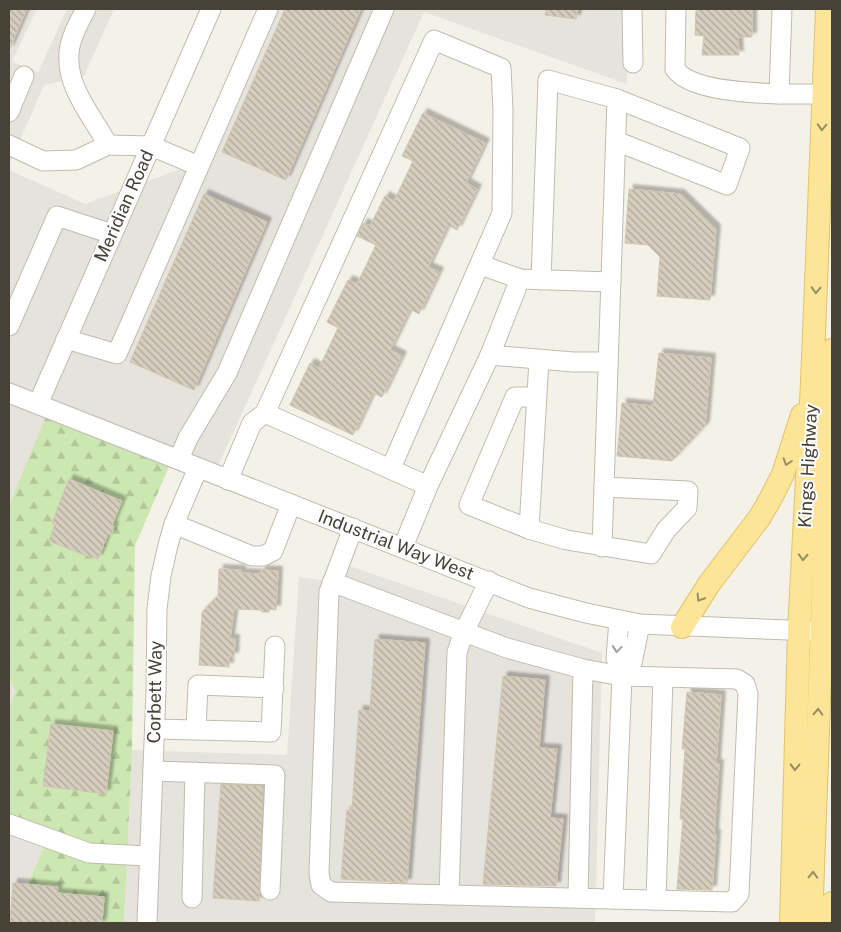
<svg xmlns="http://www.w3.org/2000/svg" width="841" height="932" font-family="'Public Sans',sans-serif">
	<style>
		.industrial { fill: #e6e2dc }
		.forest { fill: url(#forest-firs) }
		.building { fill: url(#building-back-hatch); stroke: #d0c5b0; filter: url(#shadow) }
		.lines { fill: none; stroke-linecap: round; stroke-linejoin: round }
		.minor-casing { stroke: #c2bcad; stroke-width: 21 }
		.major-casing { stroke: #e3c367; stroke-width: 24 }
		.minor { stroke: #fff; stroke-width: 19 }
		.major { stroke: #fde597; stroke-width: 22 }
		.oneway { stroke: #998b62 }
		.oneway2 { stroke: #a3a09a }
		.labels { text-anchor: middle; stroke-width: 4; stroke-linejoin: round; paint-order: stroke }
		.street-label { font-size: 18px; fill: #474136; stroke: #fff }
	</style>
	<defs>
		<pattern id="forest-firs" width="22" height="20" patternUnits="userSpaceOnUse" patternTransform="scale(1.25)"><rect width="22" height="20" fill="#cce7b1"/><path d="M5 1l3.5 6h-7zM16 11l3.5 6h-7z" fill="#b1c799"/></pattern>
		<pattern id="building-back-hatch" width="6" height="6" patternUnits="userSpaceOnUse" patternTransform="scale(1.25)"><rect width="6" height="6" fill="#d5cdbd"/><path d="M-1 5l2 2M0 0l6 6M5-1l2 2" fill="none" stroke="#afa89a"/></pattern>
		<filter id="shadow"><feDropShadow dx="4.5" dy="-4.5" stdDeviation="1" flood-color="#0004"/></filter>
	</defs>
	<rect width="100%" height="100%" fill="#f4f1e8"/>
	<g class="industrial">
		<path d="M 9,9 L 37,9 L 12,61 L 38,73 L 67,9 L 114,9 L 84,76 L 44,85 L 9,165 Z"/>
		<path d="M 261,9 L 628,9 L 627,84 L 424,12 L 213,477 L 48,414 L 9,506 L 9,170 L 85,204 L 189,166 Z"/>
		<path d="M 335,561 L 602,653 L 595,923 L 124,923 L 132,750 L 287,755 L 299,577 L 327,581 Z"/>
		<path d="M 9,679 L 16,691 L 9,708 Z"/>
		<path d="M 9,825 L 47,839 L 10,923 L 9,923 Z"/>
	</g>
	<path class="forest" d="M 47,414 L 172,460 L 135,545 L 132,750 L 124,923 L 10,923 L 47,840 L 9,825 L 9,708 L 16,691 L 9,679 L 9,506 Z"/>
	<g class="building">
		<path d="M 9,9 L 27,9 L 9,50 Z"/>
		<path d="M 285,9 L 361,9 L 286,180 L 222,152 Z"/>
		<path d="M 546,9 L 578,9 L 576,19 L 545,15 Z"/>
		<path d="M 696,9 L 752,9 L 752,37 L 738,37 L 739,55 L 702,55 L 704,36 L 695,35 Z"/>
		<path d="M 423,113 L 485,143 L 466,183 L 477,189 L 457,230 L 448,225 L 428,267 L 439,272 L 419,314 L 410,309 L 390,350 L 402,356 L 382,397 L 373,393 L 353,435 L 290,405 L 310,363 L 319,368 L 338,328 L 327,322 L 348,280 L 357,284 L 376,245 L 357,236 L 363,223 L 370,226 L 385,196 L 394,201 L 413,161 L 402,156 Z"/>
		<path d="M 629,189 L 680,194 L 716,229 L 710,300 L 657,296 L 660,257 L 648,245 L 625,243 Z"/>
		<path d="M 204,194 L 267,222 L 194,390 L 130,362 Z"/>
		<path d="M 659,353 L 711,358 L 705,426 L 672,461 L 617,456 L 622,403 L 653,406 Z"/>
		<path d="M 69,479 L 122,501 L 112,525 L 114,526 L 111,535 L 108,534 L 98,559 L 93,556 L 92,558 L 49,541 L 55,524 L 52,523 Z"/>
		<path d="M 219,569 L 241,570 L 241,573 L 261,574 L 261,570 L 278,571 L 276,610 L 270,609 L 269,612 L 262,612 L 261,610 L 234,609 L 230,639 L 235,639 L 234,657 L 229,656 L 229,667 L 199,665 L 202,612 L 218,596 Z"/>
		<path d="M 375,639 L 425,643 L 407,883 L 341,879 L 347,810 L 352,810 L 359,710 L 370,711 Z"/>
		<path d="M 503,676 L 545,680 L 539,748 L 557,749 L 550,818 L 563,819 L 556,886 L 483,884 Z"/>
		<path d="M 687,692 L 721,695 L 716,764 L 719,764 L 714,834 L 716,834 L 712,890 L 677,889 L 683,819 L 680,819 L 685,749 L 682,749 Z"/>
		<path d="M 51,724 L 113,731 L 106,794 L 43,786 Z"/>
		<path d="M 221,784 L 263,786 L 259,901 L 213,898 Z"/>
		<path d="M 13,883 L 58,887 L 57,893 L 104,897 L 102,923 L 10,923 Z"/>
	</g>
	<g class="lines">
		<g class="minor-casing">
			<g id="minor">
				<path d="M 86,9 C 79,22 70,38 69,53 C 66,88 93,117 108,145"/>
				<path d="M 632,9 L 633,63"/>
				<path d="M 676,9 L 675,69 C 694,97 791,94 823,94"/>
				<path d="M 779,94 L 782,9"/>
				<path d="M 9,112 L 24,76"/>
				<path d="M 9,145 L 43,161 L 76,160 L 108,145 L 151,146 L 199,166"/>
				<path d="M 481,265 L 520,279 L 611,282"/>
				<path d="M 541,280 L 548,80 L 617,99 L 740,148 L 727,185 L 616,141"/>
				<path d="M 9,326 L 57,216 L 112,234"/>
				<path d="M 66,339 L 117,354 L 268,9"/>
				<path d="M 490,355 L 573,362 L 608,362"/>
				<path d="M 9,393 L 529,598 L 586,613 L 640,624 L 814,631"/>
				<path d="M 536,397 L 515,397 L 469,505 L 529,529 L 567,540 L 651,554 L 666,530 L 687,508 L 688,491 L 604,487"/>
				<path d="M 38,404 L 211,9"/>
				<path d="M 265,413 L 428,486"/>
				<path d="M 179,459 L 188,438 L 227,373 L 384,9"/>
				<path d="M 228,480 L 252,423 L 265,413 L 434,40 L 501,68 L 503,110 L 502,213 L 391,468"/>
				<path d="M 174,524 L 252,556 L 263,556 L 273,551 L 291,504"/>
				<path d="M 529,529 L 539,360"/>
				<path d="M 403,547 L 428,486 L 490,355 L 520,279"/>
				<path d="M 602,547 L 617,99"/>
				<path d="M 332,582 L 507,648 L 583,669 L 622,676 L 737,679 L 745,684 L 748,694 L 739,894 L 732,902 L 331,892 L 321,885 L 319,873 L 329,592 L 353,528"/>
				<path d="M 622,676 L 632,663 L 640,624"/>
				<path d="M 155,729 L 271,732 L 275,646"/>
				<path d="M 196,730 L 198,685 L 274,688"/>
				<path d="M 153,771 L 275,775 L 270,890"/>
				<path d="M 9,824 L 89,853 L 148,856"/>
				<path d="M 449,895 L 457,652 L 464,632 L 489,581"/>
				<path d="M 192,898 L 195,772"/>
				<path d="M 578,898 L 583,669"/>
				<path d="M 613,899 L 622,676 L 616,658 L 619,620"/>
				<path d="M 656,900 L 663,678"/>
				<path d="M 147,923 L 156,691 L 157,609 L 161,576 L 168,545 L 174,524 L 198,468"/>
			</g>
		</g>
		<g class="major-casing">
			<g id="major">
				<path d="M 682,627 L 709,584 L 760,517 L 771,498 L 783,474 L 802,415"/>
				<path d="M 791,923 L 799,631 L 812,383 L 827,9"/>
				<path d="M 811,923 L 832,350"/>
				<path d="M 825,923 L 832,903"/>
			</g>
		</g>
		<use href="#minor" class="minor"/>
		<use href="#major" class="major"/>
	</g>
	<defs><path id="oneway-chevron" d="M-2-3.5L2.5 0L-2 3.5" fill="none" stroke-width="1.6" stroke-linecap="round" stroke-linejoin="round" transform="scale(1.25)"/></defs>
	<g class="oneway">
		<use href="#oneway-chevron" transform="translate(822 127) rotate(92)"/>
		<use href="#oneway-chevron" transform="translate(816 290) rotate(92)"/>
		<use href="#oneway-chevron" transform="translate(787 462) rotate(108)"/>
		<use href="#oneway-chevron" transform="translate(803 557) rotate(93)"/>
		<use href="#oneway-chevron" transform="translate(700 598) rotate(122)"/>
		<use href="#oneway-chevron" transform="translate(818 712) rotate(-88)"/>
		<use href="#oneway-chevron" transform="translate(795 767) rotate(92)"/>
		<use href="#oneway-chevron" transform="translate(813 875) rotate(-88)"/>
	</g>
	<use class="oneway2" href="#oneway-chevron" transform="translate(617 649) rotate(95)"/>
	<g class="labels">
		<g class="street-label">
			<text transform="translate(124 206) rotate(-66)" y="6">Meridian Road</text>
			<text transform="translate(808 466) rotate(-87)" y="6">Kings Highway</text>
			<text transform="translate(396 545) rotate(21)" y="6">Industrial Way West</text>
			<text transform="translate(155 692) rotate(-89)" y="6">Corbett Way</text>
		</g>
	</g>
	<rect width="841" height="932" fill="none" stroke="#474136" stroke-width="20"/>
</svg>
